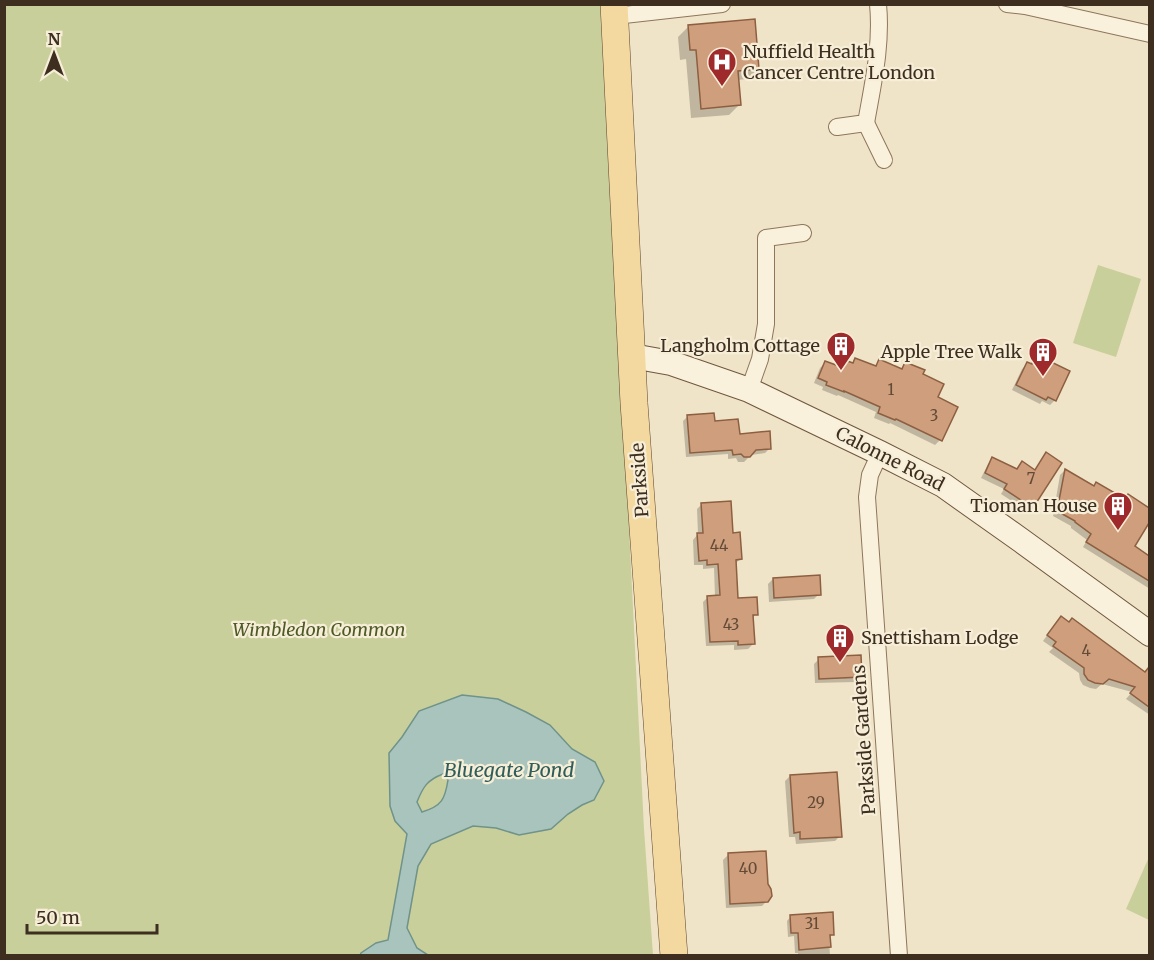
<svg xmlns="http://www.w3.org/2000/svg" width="1154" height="960" font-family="Merriweather,serif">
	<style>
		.green { fill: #c9cf9b }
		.water { fill: #a9c4bc; stroke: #6f938a; stroke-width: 1.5; fill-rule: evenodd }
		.shadow { fill: #0003 }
		.building { fill: #cf9f7d; stroke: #8d5f41; stroke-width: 1.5 }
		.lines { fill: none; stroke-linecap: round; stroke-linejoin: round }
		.street-casing { stroke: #8d765c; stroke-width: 18 }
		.secondary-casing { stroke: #6f573f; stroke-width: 26 }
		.primary-casing { stroke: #5b4430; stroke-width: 28 }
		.street { stroke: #faf1dc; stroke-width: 16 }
		.secondary { stroke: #faf1dc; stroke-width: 24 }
		.primary { stroke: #f3d9a0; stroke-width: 27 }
		.labels { text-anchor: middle; stroke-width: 4.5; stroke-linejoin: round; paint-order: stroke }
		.number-label { font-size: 15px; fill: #624a37 }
		.poi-label { font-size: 18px; fill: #3d2e20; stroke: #f7eed8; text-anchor: end }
		.street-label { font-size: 18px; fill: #3d2e20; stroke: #f7eed8 }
		.park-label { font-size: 18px; font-style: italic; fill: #4d5a26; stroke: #f7eed8 }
		.water-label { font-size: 20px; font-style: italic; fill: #2f5d5a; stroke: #f7eed8 }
	</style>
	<rect width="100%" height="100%" fill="#f0e4c8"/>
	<g class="green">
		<path d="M 5,5 L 603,5 L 644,829 L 653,955 L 5,956 Z"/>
		<path d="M 1098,265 L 1141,279 L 1116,357 L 1073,343 Z"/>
		<path d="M 1149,857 L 1149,920 L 1126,909 Z"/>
	</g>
	<path class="water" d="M 462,695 L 498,699 L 526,712 L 550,725 L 572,749 L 595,762 L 604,781 L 594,800 L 582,805 L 568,814 L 551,829 L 519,835 L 496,828 L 473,826 L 431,844 L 418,866 L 407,928 L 417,948 L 428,955 L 360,955 L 361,953 L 376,943 L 388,940 L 407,834 L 395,821 L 390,806 L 389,753 L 402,737 L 419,711 ZM 443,774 L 448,780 C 445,799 442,806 422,812 L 417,802 C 423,787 427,780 443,774 Z"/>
	<g class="shadow">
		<path d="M 688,27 L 758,69 L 747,79 L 737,80 L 739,105 L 729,115 L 691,118 L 686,59 L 680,60 L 678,37 Z"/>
		<path d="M 839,359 L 851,364 L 855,359 L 875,366 L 880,361 L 900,370 L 905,363 L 921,375 L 936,398 L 940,440 L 935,445 L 890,423 L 889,424 L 874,418 L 876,412 L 838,395 L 837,396 L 822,390 L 823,387 L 814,383 L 820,368 L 825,363 L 834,364 Z"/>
		<path d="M 1043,360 L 1055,400 L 1050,405 L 1042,401 L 1040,404 L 1012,390 L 1022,369 L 1027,364 L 1031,365 L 1038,365 Z"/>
		<path d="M 688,416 L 713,422 L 738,435 L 770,448 L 765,453 L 751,455 L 744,462 L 738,462 L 736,458 L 728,459 L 728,454 L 686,457 L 683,421 Z"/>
		<path d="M 1046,454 L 1032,507 L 1027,511 L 1001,494 L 1004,489 L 981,478 L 988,464 L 993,459 L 1016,470 L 1022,463 L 1034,471 Z"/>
		<path d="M 1065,470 L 1093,488 L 1124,500 L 1128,496 L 1150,510 L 1150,521 L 1133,547 L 1150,558 L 1150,589 L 1083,547 L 1087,540 L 1071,528 L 1071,526 L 1053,516 L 1060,475 Z"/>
		<path d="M 702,504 L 732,534 L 740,559 L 735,564 L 737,600 L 756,614 L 752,619 L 753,644 L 748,649 L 734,650 L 734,645 L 706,646 L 703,602 L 708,597 L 715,597 L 714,568 L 703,569 L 703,565 L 694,565 L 693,540 L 698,534 L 697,509 Z"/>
		<path d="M 773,579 L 819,594 L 814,599 L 769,602 L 768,584 Z"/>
		<path d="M 1072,620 L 1150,677 L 1150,715 L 1126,699 L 1132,692 L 1102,684 L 1096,689 L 1090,688 L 1083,685 L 1080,680 L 1079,673 L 1049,652 L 1053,648 L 1043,641 L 1056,623 L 1069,624 Z"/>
		<path d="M 819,659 L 861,677 L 856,682 L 815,683 L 814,664 Z"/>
		<path d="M 790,776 L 840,836 L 835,841 L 796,844 L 795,837 L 789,837 L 785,781 Z"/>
		<path d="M 728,855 L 767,901 L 762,906 L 726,908 L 723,860 Z"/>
		<path d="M 791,916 L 833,934 L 829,938 L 830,956 L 798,956 L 798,953 L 795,953 L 794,936 L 788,937 L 787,921 Z"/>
	</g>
	<g class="building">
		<path d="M 755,19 L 759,69 L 738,71 L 741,105 L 701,109 L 696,50 L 690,50 L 688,25 Z"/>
		<path d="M 839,358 L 853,363 L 855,358 L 876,366 L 879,359 L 902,369 L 905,362 L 925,370 L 923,374 L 944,384 L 938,397 L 958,407 L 942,441 L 896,419 L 895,420 L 878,413 L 880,407 L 844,391 L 844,392 L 826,385 L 827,382 L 818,378 L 825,361 L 836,365 Z"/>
		<path d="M 1043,358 L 1070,371 L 1056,401 L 1048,397 L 1046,400 L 1016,385 L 1027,362 L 1032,364 L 1033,361 L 1040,364 Z"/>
		<path d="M 714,413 L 715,421 L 738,419 L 740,434 L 770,431 L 771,449 L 756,450 L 750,457 L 744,457 L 741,454 L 733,455 L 732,450 L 690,453 L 687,415 Z"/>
		<path d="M 1046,452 L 1062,463 L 1033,508 L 1004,489 L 1007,484 L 985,473 L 992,457 L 1017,469 L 1022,461 L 1035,470 Z"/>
		<path d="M 1065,469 L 1094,486 L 1096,482 L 1125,499 L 1128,494 L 1149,508 L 1149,523 L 1135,546 L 1149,556 L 1149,581 L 1086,542 L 1091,534 L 1075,522 L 1075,521 L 1057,511 Z"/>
		<path d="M 731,501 L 733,533 L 740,532 L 742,559 L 736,560 L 738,598 L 757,597 L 758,615 L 753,615 L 755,644 L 738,645 L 738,641 L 710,642 L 707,596 L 720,595 L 718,564 L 707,565 L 707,560 L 699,561 L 697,533 L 703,533 L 701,503 Z"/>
		<path d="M 820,575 L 821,595 L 774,598 L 773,578 Z"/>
		<path d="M 1061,616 L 1069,622 L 1072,618 L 1145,672 L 1149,667 L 1149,707 L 1130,693 L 1135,687 L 1109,679 L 1103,684 L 1095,683 L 1088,680 L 1084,674 L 1084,668 L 1053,646 L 1056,642 L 1047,635 Z"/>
		<path d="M 861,655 L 862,677 L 819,679 L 818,657 Z"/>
		<path d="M 837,772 L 842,837 L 800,839 L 800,832 L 794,833 L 790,775 Z"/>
		<path d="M 766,851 L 768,884 L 771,889 L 772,896 L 768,902 L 730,904 L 728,853 Z"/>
		<path d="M 833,912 L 834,935 L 830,935 L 831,947 L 799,950 L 798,933 L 791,933 L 790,915 Z"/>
	</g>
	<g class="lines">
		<g class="street-casing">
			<g id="street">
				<path d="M 1007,4 L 1025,6 L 1150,34"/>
				<path d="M 615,16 L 722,4"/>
				<path d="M 866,123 L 884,160"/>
				<path d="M 837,127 L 866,123 C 873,83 882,45 878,4"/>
				<path d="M 749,390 L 760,359 L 766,324 L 766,238 L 803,233"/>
				<path d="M 880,453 L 870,475 L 867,497 L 899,956"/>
			</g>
		</g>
		<g class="secondary-casing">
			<path id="secondary" d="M 632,356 L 671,363 L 749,390 L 880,453 L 943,485 L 1022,541 L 1150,634"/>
		</g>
		<g class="primary-casing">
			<path id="primary" d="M 614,4 L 634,403 L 674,956"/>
		</g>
		<use href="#street" class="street"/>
		<use href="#secondary" class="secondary"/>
		<use href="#primary" class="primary"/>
	</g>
	<defs>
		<g id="hospital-pin" transform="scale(1.5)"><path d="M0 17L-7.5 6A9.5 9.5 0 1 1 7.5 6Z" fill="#9e2a2b" stroke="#f7eed8"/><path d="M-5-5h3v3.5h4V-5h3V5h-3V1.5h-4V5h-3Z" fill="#fff"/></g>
		<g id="building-pin" transform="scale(1.5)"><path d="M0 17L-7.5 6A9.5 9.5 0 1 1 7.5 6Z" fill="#9e2a2b" stroke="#f7eed8"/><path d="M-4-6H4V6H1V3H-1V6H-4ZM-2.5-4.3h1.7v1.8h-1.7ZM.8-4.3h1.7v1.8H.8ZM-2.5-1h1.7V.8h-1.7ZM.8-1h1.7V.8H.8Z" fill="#fff"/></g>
	</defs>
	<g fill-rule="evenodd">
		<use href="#hospital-pin" x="722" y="62"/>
		<use href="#building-pin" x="841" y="346"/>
		<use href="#building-pin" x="1043" y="352"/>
		<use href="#building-pin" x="1118" y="506"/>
		<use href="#building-pin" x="840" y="638"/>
	</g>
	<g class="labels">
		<g class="number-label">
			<text x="891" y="395">1</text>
			<text x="934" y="421">3</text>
			<text x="1031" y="484">7</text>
			<text x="719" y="551">44</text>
			<text x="731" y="630">43</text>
			<text x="1086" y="656">4</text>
			<text x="816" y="808">29</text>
			<text x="748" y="874">40</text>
			<text x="812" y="929">31</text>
		</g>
		<g class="poi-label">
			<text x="743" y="58" text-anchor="start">Nuffield Health<tspan x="743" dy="21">Cancer Centre London</tspan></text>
			<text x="820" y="352">Langholm Cottage</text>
			<text x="1022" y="358">Apple Tree Walk</text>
			<text x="1097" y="512">Tioman House</text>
			<text x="861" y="644" text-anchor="start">Snettisham Lodge</text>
		</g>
		<g class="street-label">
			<text transform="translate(890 459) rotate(27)" y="6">Calonne Road</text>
			<text transform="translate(640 480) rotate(-94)" y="6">Parkside</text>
			<text transform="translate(864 740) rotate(-94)" y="6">Parkside Gardens</text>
		</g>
		<g class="park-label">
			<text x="319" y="636">Wimbledon Common</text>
		</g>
		<g class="water-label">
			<text x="509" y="777">Bluegate Pond</text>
		</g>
	</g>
	<rect width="1154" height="960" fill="none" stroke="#3d2e20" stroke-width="12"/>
	<g transform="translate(54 54)" stroke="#f7eed8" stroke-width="4.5" paint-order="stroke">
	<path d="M0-4.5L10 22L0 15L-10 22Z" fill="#3d2e20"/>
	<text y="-9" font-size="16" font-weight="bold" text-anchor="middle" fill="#3d2e20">N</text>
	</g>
	<path d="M27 924v9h130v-9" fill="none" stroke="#3d2e20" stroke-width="3"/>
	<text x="36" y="924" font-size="18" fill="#3d2e20" stroke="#f7eed8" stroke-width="4.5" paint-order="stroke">50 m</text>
</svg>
